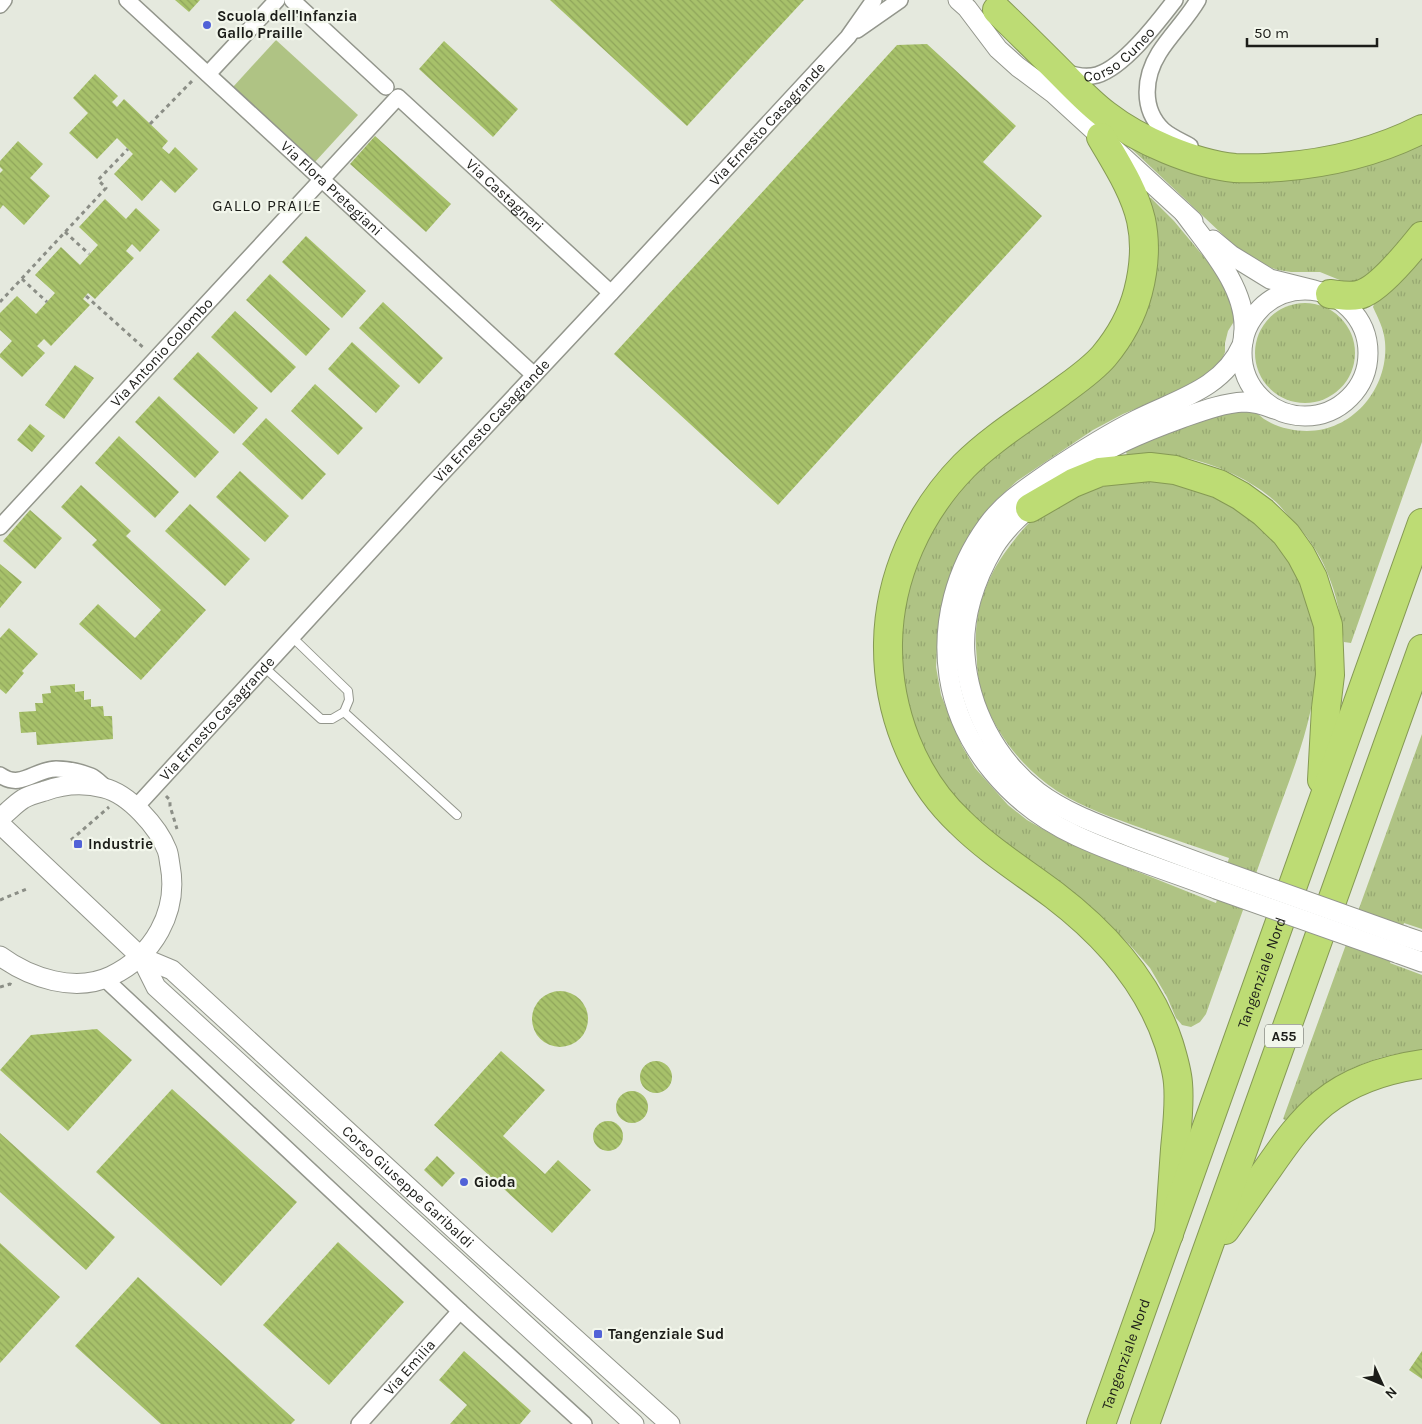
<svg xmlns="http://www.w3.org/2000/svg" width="1422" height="1424" font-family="Karla,sans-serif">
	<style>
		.grass { fill: url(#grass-tufts) }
		.park { fill: #afc384 }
		.building { fill: url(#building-back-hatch) }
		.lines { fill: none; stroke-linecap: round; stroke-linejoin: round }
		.service-casing { stroke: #93968c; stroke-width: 10 }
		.minor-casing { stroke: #93968c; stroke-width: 18 }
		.tertiary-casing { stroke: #93968c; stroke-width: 21 }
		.motorway-casing { stroke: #859954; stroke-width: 30 }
		.path { stroke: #8b8e86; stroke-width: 3; stroke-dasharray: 4 4; stroke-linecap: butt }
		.service { stroke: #fff; stroke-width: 8 }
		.minor { stroke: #fff; stroke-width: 15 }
		.tertiary { stroke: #fff; stroke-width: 19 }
		.motorway { stroke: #bddc74; stroke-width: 28 }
		.tertiary-bridge-casing { stroke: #93968c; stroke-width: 21; stroke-linecap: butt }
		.tertiary-bridge { stroke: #fff; stroke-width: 19 }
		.poi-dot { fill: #5162d7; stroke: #f2f6eb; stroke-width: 2 }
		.labels { text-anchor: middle; stroke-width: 4.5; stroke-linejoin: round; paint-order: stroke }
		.shield { fill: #f2f6eb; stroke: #5c5e58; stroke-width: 1 }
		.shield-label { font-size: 14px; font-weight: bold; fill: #1c1d19 }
		.poi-label { font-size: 15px; font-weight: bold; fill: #1c1d19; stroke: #f2f6eb; text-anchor: start }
		.street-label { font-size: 15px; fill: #1c1d19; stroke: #f2f6eb }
		.neighbourhood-label { font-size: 16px; letter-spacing: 1px; fill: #1c1d19; stroke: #f2f6eb }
	</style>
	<defs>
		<pattern id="grass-tufts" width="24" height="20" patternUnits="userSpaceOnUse" patternTransform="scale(1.25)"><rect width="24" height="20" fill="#afc384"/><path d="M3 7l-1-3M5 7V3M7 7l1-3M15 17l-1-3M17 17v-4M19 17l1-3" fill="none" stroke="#96a771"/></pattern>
		<pattern id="building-back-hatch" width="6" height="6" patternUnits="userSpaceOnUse" patternTransform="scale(1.25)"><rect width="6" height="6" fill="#a7c16a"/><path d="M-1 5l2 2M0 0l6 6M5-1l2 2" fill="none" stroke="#8fa55b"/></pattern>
	</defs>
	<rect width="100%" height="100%" fill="#e5e9de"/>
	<g class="grass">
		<path d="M 1103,122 L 1139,144 L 1321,176 L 1360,168 L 1393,157 L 1422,144 L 1422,222 L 1413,233 L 1363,283 L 1347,283 L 1320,272 L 1291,272 L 1278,270 L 1264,265 L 1238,249 Z"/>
		<path d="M 1147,198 L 1151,198 L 1174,221 L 1219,275 L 1235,312 L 1233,323 L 1228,331 L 1225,343 L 1225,352 L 1221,362 L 1212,373 L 1180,391 L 1123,414 L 1093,430 L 1017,481 L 994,502 L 975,527 L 961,551 L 950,577 L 942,603 L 938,632 L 936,667 L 941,695 L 962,746 L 975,768 L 1008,805 L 1027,820 L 1055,836 L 1086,851 L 1216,903 L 1229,858 C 1200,848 1172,839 1144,829 C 1114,818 1083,808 1057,791 C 1025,770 999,738 985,703 C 980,691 978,678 977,665 C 977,655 975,644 976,634 C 977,604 989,574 1006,551 C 1017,536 1030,519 1046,509 C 1051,506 1058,504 1063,501 C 1077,496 1090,490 1105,486 C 1141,477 1177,479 1211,493 C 1221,497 1230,505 1238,510 C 1245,515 1253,519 1259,525 C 1291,552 1311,595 1316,636 C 1323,704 1292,771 1270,834 C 1249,894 1227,954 1206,1014 L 1200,1022 L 1191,1027 L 1182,1025 L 1176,1018 L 1167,997 L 1150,968 L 1129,944 L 1100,917 L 989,836 L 946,790 L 907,720 L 896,636 L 915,552 L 963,481 L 1110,365 Z"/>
		<path d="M 1422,257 L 1422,442 L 1351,643 L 1344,642 C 1341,618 1337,595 1327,572 C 1319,552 1306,534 1291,519 C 1286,513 1281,507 1276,502 C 1249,478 1212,462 1176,456 C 1160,453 1143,454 1127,455 L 1125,449 C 1151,437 1177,428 1203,419 C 1212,416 1223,411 1232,410 C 1238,409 1246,410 1251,411 C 1256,411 1260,416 1264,419 C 1276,427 1292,431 1307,431 C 1354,431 1389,387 1385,342 C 1384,329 1378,318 1373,307 L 1374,304 L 1412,270 Z"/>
		<circle cx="1305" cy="353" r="50"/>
		<path d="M 1422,734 L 1422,929 L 1404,923 L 1390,963 L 1422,975 L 1422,1051 C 1389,1052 1354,1064 1327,1083 C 1312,1093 1300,1108 1288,1121 L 1283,1119 Z"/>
	</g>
	<path class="park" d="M 276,40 L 358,115 L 315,162 L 233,87 Z"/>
	<g class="building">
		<path d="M 175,0 L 200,0 L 189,12 Z"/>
		<path d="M 550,0 L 804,0 L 687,126 Z"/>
		<path d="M 444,41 L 518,109 L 493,137 L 419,69 Z"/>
		<path d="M 927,44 L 1016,126 L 983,162 L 1042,216 L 778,505 L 614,354 L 897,45 Z"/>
		<path d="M 95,74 L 118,96 L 112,102 L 117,107 L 124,99 L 168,141 L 162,148 L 169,154 L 175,147 L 198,169 L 175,193 L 161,180 L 142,201 L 114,174 L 133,154 L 117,138 L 97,159 L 69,133 L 88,113 L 73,98 Z"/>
		<path d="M 375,136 L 451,204 L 426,232 L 350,164 Z"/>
		<path d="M 18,141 L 43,164 L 30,178 L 50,196 L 24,225 L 3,205 L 0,209 L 0,173 L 3,170 L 0,167 L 0,161 Z"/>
		<path d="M 105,199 L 126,219 L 136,208 L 160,230 L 140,252 L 132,244 L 126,251 L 134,258 L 95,299 L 88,293 L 83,299 L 90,305 L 51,346 L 44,339 L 37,346 L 45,353 L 22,377 L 0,357 L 0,354 L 12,341 L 0,330 L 0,313 L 17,296 L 36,314 L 55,293 L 35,275 L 61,247 L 80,265 L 98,245 L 79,227 Z"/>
		<path d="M 306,236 L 366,291 L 342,318 L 282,262 Z"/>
		<path d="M 270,274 L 330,329 L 306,356 L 246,300 Z"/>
		<path d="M 383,302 L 443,358 L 419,384 L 359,328 Z"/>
		<path d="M 235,311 L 296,367 L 271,393 L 211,337 Z"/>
		<path d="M 352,342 L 400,386 L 376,413 L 328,369 Z"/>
		<path d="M 198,352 L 258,408 L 234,434 L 173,379 Z"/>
		<path d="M 75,365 L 94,378 L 64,419 L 45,405 Z"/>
		<path d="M 315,384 L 363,428 L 338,455 L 291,411 Z"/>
		<path d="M 159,396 L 219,452 L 195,478 L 135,422 Z"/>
		<path d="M 266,418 L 326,474 L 302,500 L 242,444 Z"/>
		<path d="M 30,424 L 45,436 L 32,452 L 17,440 Z"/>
		<path d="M 119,436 L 179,492 L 155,518 L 95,463 Z"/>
		<path d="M 240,471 L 289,516 L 265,542 L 216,497 Z"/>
		<path d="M 81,485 L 131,531 L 126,536 L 206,610 L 141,680 L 79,624 L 98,604 L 135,638 L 161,610 L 92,545 L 97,540 L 61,507 Z"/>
		<path d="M 190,504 L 250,559 L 225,586 L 165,531 Z"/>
		<path d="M 30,510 L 62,538 L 35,569 L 3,541 Z"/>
		<path d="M 0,564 L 22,582 L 0,608 Z"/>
		<path d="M 9,628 L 38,654 L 22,671 L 24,673 L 6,694 L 0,689 L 0,638 Z"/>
		<path d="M 75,684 L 75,692 L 84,691 L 84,700 L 91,699 L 91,707 L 103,706 L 104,716 L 112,716 L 113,739 L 37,745 L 36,732 L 21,733 L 19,712 L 36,711 L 35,703 L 43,703 L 42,694 L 51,693 L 50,686 Z"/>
		<circle cx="560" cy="1019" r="28"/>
		<path d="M 97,1029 L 132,1060 L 68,1131 L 0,1070 L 31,1035 Z"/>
		<path d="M 501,1051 L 545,1090 L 503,1136 L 545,1174 L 558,1160 L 591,1190 L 552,1233 L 434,1125 Z"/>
		<circle cx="656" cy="1077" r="16"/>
		<path d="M 172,1089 L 297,1202 L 221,1286 L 96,1172 Z"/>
		<circle cx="632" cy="1107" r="16"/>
		<circle cx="608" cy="1136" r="15"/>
		<path d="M 0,1133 L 115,1237 L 86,1270 L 0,1192 Z"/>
		<path d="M 437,1156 L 455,1173 L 442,1187 L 424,1170 Z"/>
		<path d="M 338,1242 L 404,1302 L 329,1385 L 263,1325 Z"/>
		<path d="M 0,1243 L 60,1297 L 0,1363 Z"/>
		<path d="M 138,1277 L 295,1420 L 291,1424 L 161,1424 L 75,1346 Z"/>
		<path d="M 464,1351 L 531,1411 L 520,1424 L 450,1424 L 467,1405 L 439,1380 Z"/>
		<path d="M 1422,1351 L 1422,1379 L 1409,1370 Z"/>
	</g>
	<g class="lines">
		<g class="service-casing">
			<g id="service">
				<path d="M 264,667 L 321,719 L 332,719 L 344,712 L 349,700 L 348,691 L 292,637"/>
				<path d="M 344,712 L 457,815"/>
			</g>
		</g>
		<g class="minor-casing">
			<g id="minor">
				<path id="s1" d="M 127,0 L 534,375"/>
				<path d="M 292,0 L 386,87"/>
				<path d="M 0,5 L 4,0"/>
				<path d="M 857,30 L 900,0"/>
				<path id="s2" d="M 1066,72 C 1076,76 1086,78 1097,75 C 1124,67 1158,22 1175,0"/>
				<path d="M 208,74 L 277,0"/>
				<path d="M 1190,146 C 1181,141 1171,137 1163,130 C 1141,109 1144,77 1159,53 C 1171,34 1187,19 1198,0"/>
				<path id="s3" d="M 0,527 L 398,97 L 611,293"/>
				<path d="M 0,775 C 21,790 35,769 56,769 C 67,769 81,772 91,776 C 96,778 101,784 106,788"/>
				<path id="s4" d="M 136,807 L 434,482 L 611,293 L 848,37 L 874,0"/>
				<path d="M 105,979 L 460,1311 L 584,1424"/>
				<path id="s5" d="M 359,1424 L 460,1311"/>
			</g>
		</g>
		<g class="tertiary-casing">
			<g id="tertiary">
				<path d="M 958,0 L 967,8 L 998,49 L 1018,67 L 1053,93 L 1193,221"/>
				<path d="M 1184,213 C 1208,246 1246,287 1244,330 C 1243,335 1244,340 1242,345 C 1223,389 1175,400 1136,420 C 1106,435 1078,453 1051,471 C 1028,487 1003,503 987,526 C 956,569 941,623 949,676 C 960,748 1012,806 1077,836 C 1122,857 1170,871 1216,889"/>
				<path d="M 1213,240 L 1231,255 L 1270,279 L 1314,290"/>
				<circle cx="1305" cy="353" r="63"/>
				<path d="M 1069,475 C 1102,449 1143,432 1182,418 C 1202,411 1223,403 1244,402 C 1255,402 1264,405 1274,409"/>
				<path d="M 1038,500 C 1022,514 1005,529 994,547 C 975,579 962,618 965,655 C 969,708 996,760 1038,792 C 1066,813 1100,825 1133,838 C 1163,849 1193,860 1222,871"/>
				<path d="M 0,818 C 8,812 15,804 23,799 C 30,795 38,793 45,791 C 64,784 84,783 104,788 C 129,794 158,827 167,850 C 169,855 169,860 170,865 C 179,912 153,956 111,976 C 75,993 30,978 0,956"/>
				<path id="s6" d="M 0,824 L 141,957 L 172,970 L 479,1252 L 670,1424"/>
				<path d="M 1404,936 L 1422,942"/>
				<path d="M 1397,953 L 1422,962"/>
				<path d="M 141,957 L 156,987 L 634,1424"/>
			</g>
		</g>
		<g class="motorway-casing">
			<g id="motorway">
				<path d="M 997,10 C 1019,31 1041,53 1062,74 C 1076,88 1090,103 1106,115 C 1138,140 1194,164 1235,168 C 1250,169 1265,168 1280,167 C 1330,163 1377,152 1422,129"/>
				<path d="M 1101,137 C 1116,163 1134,190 1141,220 C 1146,243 1144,269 1138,292 C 1132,315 1119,338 1104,356 C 1091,371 1074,382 1058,394 C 1027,417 992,438 964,466 C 918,513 889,577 888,643 C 887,709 912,777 960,822 C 988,850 1022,871 1054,895 C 1104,933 1149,983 1169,1044 C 1173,1057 1177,1070 1178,1083 C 1180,1105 1177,1127 1175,1149 C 1173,1177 1171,1206 1169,1234"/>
				<path d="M 1330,294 C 1340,295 1354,298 1364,293 C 1381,286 1410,251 1422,236"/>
				<path d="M 1030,508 L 1073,483 L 1100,472 L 1150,467 L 1175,470 L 1219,484 L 1241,496 L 1263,512 L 1286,534 L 1301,555 L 1313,578 L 1328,625 L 1330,675 L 1326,708 L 1322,780"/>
				<path d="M 1225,1230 C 1240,1209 1254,1188 1269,1167 C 1285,1144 1301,1121 1323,1103 C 1351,1080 1387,1069 1422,1064"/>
				<path id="s7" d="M 1101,1424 L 1422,523"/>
				<path d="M 1145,1424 L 1422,649"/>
			</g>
		</g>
		<g class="path">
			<path d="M 150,124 L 193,80"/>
			<path d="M 65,232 L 89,254"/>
			<path d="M 22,279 L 47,302"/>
			<path d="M 86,296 L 145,349"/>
			<path d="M 0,302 L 106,188 L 98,180 L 128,149"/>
			<path d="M 166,796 L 170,800 L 170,806 L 177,829"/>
			<path d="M 71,840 L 109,807"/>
			<path d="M 0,900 L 29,888"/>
			<path d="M 0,987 L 10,984 L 12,985"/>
		</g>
		<use href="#service" class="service"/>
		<use href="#minor" class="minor"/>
		<use href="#tertiary" class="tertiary"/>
		<use href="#motorway" class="motorway"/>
		<g class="tertiary-bridge-casing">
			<g id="tertiary-bridge">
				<path d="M 1222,871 L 1404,936"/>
				<path d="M 1216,889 L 1397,953"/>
			</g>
		</g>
		<use href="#tertiary-bridge" class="tertiary-bridge"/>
	</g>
	<g class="poi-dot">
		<circle cx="207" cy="25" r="5"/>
		<rect x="73" y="839" width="10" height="10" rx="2.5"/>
		<circle cx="464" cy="1182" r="5"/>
		<rect x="593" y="1329" width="10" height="10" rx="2.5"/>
	</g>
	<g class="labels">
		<rect class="shield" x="1265" y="1024.5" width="38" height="23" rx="4"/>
		<g class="shield-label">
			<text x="1284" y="1041">A55</text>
		</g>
		<g class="poi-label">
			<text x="217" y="21">Scuola dell'Infanzia<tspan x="217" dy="17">Gallo Praille</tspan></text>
			<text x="88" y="849">Industrie</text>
			<text x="474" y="1187">Gioda</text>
			<text x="608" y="1339">Tangenziale Sud</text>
		</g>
		<g class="street-label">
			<text dy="5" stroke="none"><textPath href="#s2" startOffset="61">Corso Cuneo</textPath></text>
			<text dy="5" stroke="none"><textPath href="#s4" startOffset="930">Via Ernesto Casagrande</textPath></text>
			<text dy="5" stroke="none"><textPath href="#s1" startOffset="278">Via Flora Pretegiani</textPath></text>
			<text dy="5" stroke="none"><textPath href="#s3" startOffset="731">Via Castagneri</textPath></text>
			<text dy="5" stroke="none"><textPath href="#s3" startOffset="238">Via Antonio Colombo</textPath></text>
			<text dy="5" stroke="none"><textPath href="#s4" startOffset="525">Via Ernesto Casagrande</textPath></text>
			<text dy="5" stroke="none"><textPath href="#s4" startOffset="120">Via Ernesto Casagrande</textPath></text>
			<text dy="5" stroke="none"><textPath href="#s7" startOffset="479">Tangenziale Nord</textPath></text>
			<text dy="5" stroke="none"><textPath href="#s6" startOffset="548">Corso Giuseppe Garibaldi</textPath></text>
			<text dy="5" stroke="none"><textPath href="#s7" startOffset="74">Tangenziale Nord</textPath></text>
			<text dy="5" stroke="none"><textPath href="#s5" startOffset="76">Via Emilia</textPath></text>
		</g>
		<g class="neighbourhood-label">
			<text x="267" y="211">GALLO PRAILE</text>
		</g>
	</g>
	<g transform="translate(1382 1384) rotate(134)" stroke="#f2f6eb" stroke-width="4" paint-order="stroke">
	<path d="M0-4L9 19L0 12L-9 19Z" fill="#1c1d19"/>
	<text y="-8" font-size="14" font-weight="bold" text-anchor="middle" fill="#1c1d19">N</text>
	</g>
	<path d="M1247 38v8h130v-8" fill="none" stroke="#1c1d19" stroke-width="2.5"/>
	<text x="1254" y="38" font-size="15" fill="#1c1d19" stroke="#f2f6eb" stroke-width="4" paint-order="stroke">50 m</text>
</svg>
